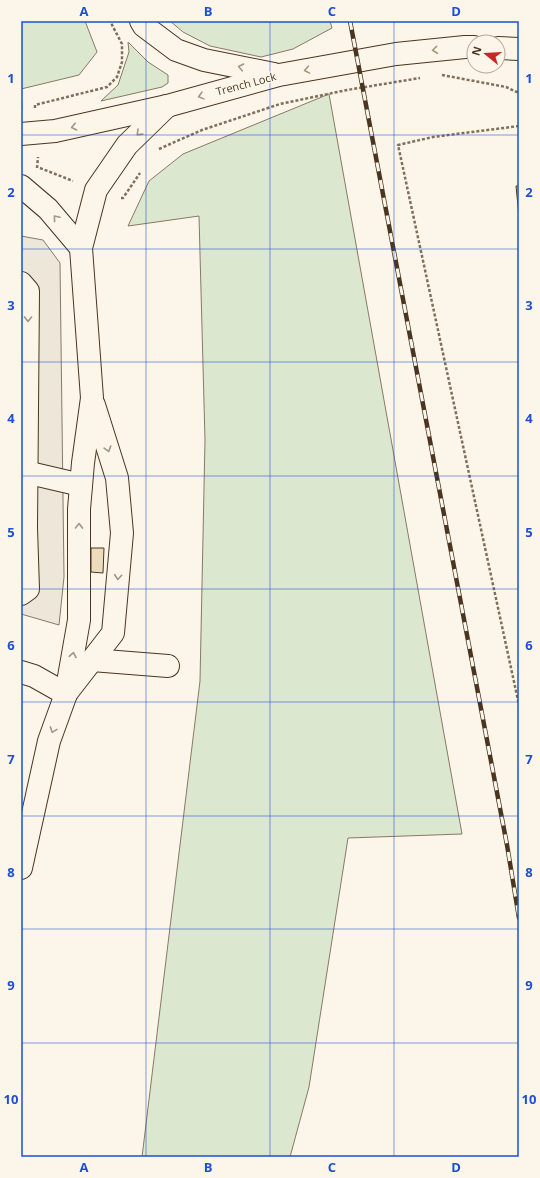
<svg xmlns="http://www.w3.org/2000/svg" width="540" height="1178" font-family="'Open Sans',sans-serif">
	<style>
		.green { fill: #dce7d0; stroke: #887966 }
		.parking { fill: #ede7d9; stroke: #887966 }
		.building { fill: #ecdcbc; stroke: #4a3520 }
		.lines { fill: none; stroke-linecap: round; stroke-linejoin: round }
		.minor-casing { stroke: #4a3520; stroke-width: 24 }
		.highway-casing { stroke: #4a3520; stroke-width: 24 }
		.path { stroke: #7f6f5c; stroke-width: 2.5; stroke-dasharray: 3 2; stroke-linecap: butt }
		.minor { stroke: #fbf6e9; stroke-width: 22 }
		.highway { stroke: #fbf6e9; stroke-width: 22 }
		.rail-casing { stroke: #4a3520; stroke-width: 4.5 }
		.rail { stroke: #fbf6e9; stroke-width: 3; stroke-dasharray: 9; stroke-linecap: butt }
		.oneway { stroke: #a29684 }
		.grid { fill: none; stroke: #1d4ed8; stroke-width: 1; stroke-opacity: 0.55 }
		.labels { text-anchor: middle; stroke-width: 3; stroke-linejoin: round; paint-order: stroke }
		.street-label { font-size: 11px; fill: #4a3520; stroke: #fbf6e9 }
		.neatline { fill: none; stroke: #1d4ed8; stroke-width: 1.5 }
		.grid-label { font-size: 13px; text-anchor: middle; font-weight: bold; fill: #1d4ed8 }
	</style>
	<rect width="100%" height="100%" fill="#fbf6e9"/>
	<g class="green">
		<path d="M 21,21 L 85,21 L 97,52 L 79,75 L 21,89 L 22,110 L 21,109 Z"/>
		<path d="M 170,21 L 330,21 L 332,28 L 293,49 L 261,57 L 210,46 L 183,32 Z"/>
		<path d="M 128,42 L 148,62 L 168,75 L 168,83 L 162,87 L 101,101 L 118,85 L 129,52 Z"/>
		<path d="M 329,94 L 462,834 L 348,838 L 309,1087 L 290,1157 L 142,1157 L 200,681 L 205,440 L 199,216 L 128,226 L 149,181 L 183,154 Z"/>
	</g>
	<path class="parking" d="M 21,236 L 43,240 L 60,263 L 64,577 L 59,625 L 21,614 Z"/>
	<g class="building">
		<path d="M 516,186 L 519,186 L 519,216 Z"/>
		<path d="M 91,548 L 104,548 L 103,573 L 91,572 Z"/>
	</g>
	<g class="lines">
		<g class="minor-casing">
			<g id="minor">
				<path d="M 21,186 L 48,209 L 81,248"/>
				<path d="M 21,283 L 28,291 L 26,528 L 28,589 L 21,594"/>
				<path d="M 21,471 L 81,485"/>
				<path d="M 92,660 L 168,666"/>
				<path d="M 21,672 L 34,676 L 66,694"/>
				<path d="M 68,691 L 113,633 L 122,533 L 117,478 L 94,405"/>
				<path d="M 21,868 L 49,741 L 66,694 L 79,620 L 79,509 L 83,463 L 92,398 L 81,248 L 96,190 L 127,145 L 167,106"/>
			</g>
		</g>
		<g class="highway-casing">
			<g id="highway">
				<path d="M 141,21 L 144,26 L 176,50 L 204,60 L 274,74"/>
				<path d="M 498,48 L 519,49"/>
				<path d="M 21,134 L 55,131 L 167,106 L 279,75 L 396,54 L 465,47 L 474,47"/>
			</g>
		</g>
		<g class="path">
			<path d="M 442,75 L 506,87 L 519,93"/>
			<path d="M 35,108 L 35,105 L 107,87 L 117,77 L 122,62 L 122,44 L 110,21"/>
			<path d="M 519,126 L 433,137 L 398,145 L 519,705"/>
			<path d="M 159,149 L 202,130 L 280,104 L 347,90 L 420,78"/>
			<path d="M 37,168 L 38,157"/>
			<path d="M 40,168 L 73,181"/>
			<path d="M 121,198 L 123,198 L 140,173"/>
		</g>
		<use href="#minor" class="minor"/>
		<use href="#highway" class="highway"/>
		<g class="rail-casing">
			<path id="rail" d="M 350,21 L 507,845 L 519,918"/>
		</g>
		<use href="#rail" class="rail"/>
	</g>
	<defs><path id="oneway-chevron" d="M-2-3.5L2.5 0L-2 3.5" fill="none" stroke-width="1.6" stroke-linecap="round" stroke-linejoin="round"/></defs>
	<g class="oneway">
		<use href="#oneway-chevron" transform="translate(435 50) rotate(174)"/>
		<use href="#oneway-chevron" transform="translate(241 67) rotate(-168)"/>
		<use href="#oneway-chevron" transform="translate(307 70) rotate(170)"/>
		<use href="#oneway-chevron" transform="translate(201 96) rotate(165)"/>
		<use href="#oneway-chevron" transform="translate(74 127) rotate(167)"/>
		<use href="#oneway-chevron" transform="translate(139 133) rotate(136)"/>
		<use href="#oneway-chevron" transform="translate(56 218) rotate(-130)"/>
		<use href="#oneway-chevron" transform="translate(28 319) rotate(91)"/>
		<use href="#oneway-chevron" transform="translate(108 449) rotate(73)"/>
		<use href="#oneway-chevron" transform="translate(79 526) rotate(-89)"/>
		<use href="#oneway-chevron" transform="translate(118 577) rotate(95)"/>
		<use href="#oneway-chevron" transform="translate(73 655) rotate(-80)"/>
		<use href="#oneway-chevron" transform="translate(53 730) rotate(110)"/>
	</g>
	<path class="grid" d="M 146,21 L 146,1157M 270,21 L 270,1157M 394,21 L 394,1157M 21,135 L 519,135M 21,249 L 519,249M 21,362 L 519,362M 21,476 L 519,476M 21,589 L 519,589M 21,702 L 519,702M 21,816 L 519,816M 21,929 L 519,929M 21,1043 L 519,1043"/>
	<g class="labels">
		<g class="street-label">
			<text transform="translate(246 84) rotate(-15)" y="4">Trench Lock</text>
		</g>
	</g>
	<rect width="540" height="1178" fill="none" stroke="#fbf6e9" stroke-width="44"/>
	<g transform="translate(486 54) rotate(288)"><circle r="19" fill="#fbf6e9" stroke="#b4a999"/>
	<path d="M0-3L7 15L0 10L-7 15Z" fill="#c62828"/>
	<text y="-6" font-size="11" font-weight="bold" text-anchor="middle" fill="#4a3520">N</text>
	</g>
	<rect x="22" y="22" width="496" height="1134" class="neatline"/>
	<g class="grid-label">
		<text x="84" y="16">A</text>
		<text x="208" y="16">B</text>
		<text x="332" y="16">C</text>
		<text x="456" y="16">D</text>
		<text x="11" y="83">1</text>
		<text x="529" y="83">1</text>
		<text x="11" y="197">2</text>
		<text x="529" y="197">2</text>
		<text x="11" y="310">3</text>
		<text x="529" y="310">3</text>
		<text x="11" y="423">4</text>
		<text x="529" y="423">4</text>
		<text x="11" y="537">5</text>
		<text x="529" y="537">5</text>
		<text x="11" y="650">6</text>
		<text x="529" y="650">6</text>
		<text x="11" y="764">7</text>
		<text x="529" y="764">7</text>
		<text x="11" y="877">8</text>
		<text x="529" y="877">8</text>
		<text x="11" y="990">9</text>
		<text x="529" y="990">9</text>
		<text x="11" y="1104">10</text>
		<text x="529" y="1104">10</text>
		<text x="84" y="1172">A</text>
		<text x="208" y="1172">B</text>
		<text x="332" y="1172">C</text>
		<text x="456" y="1172">D</text>
	</g>
</svg>
